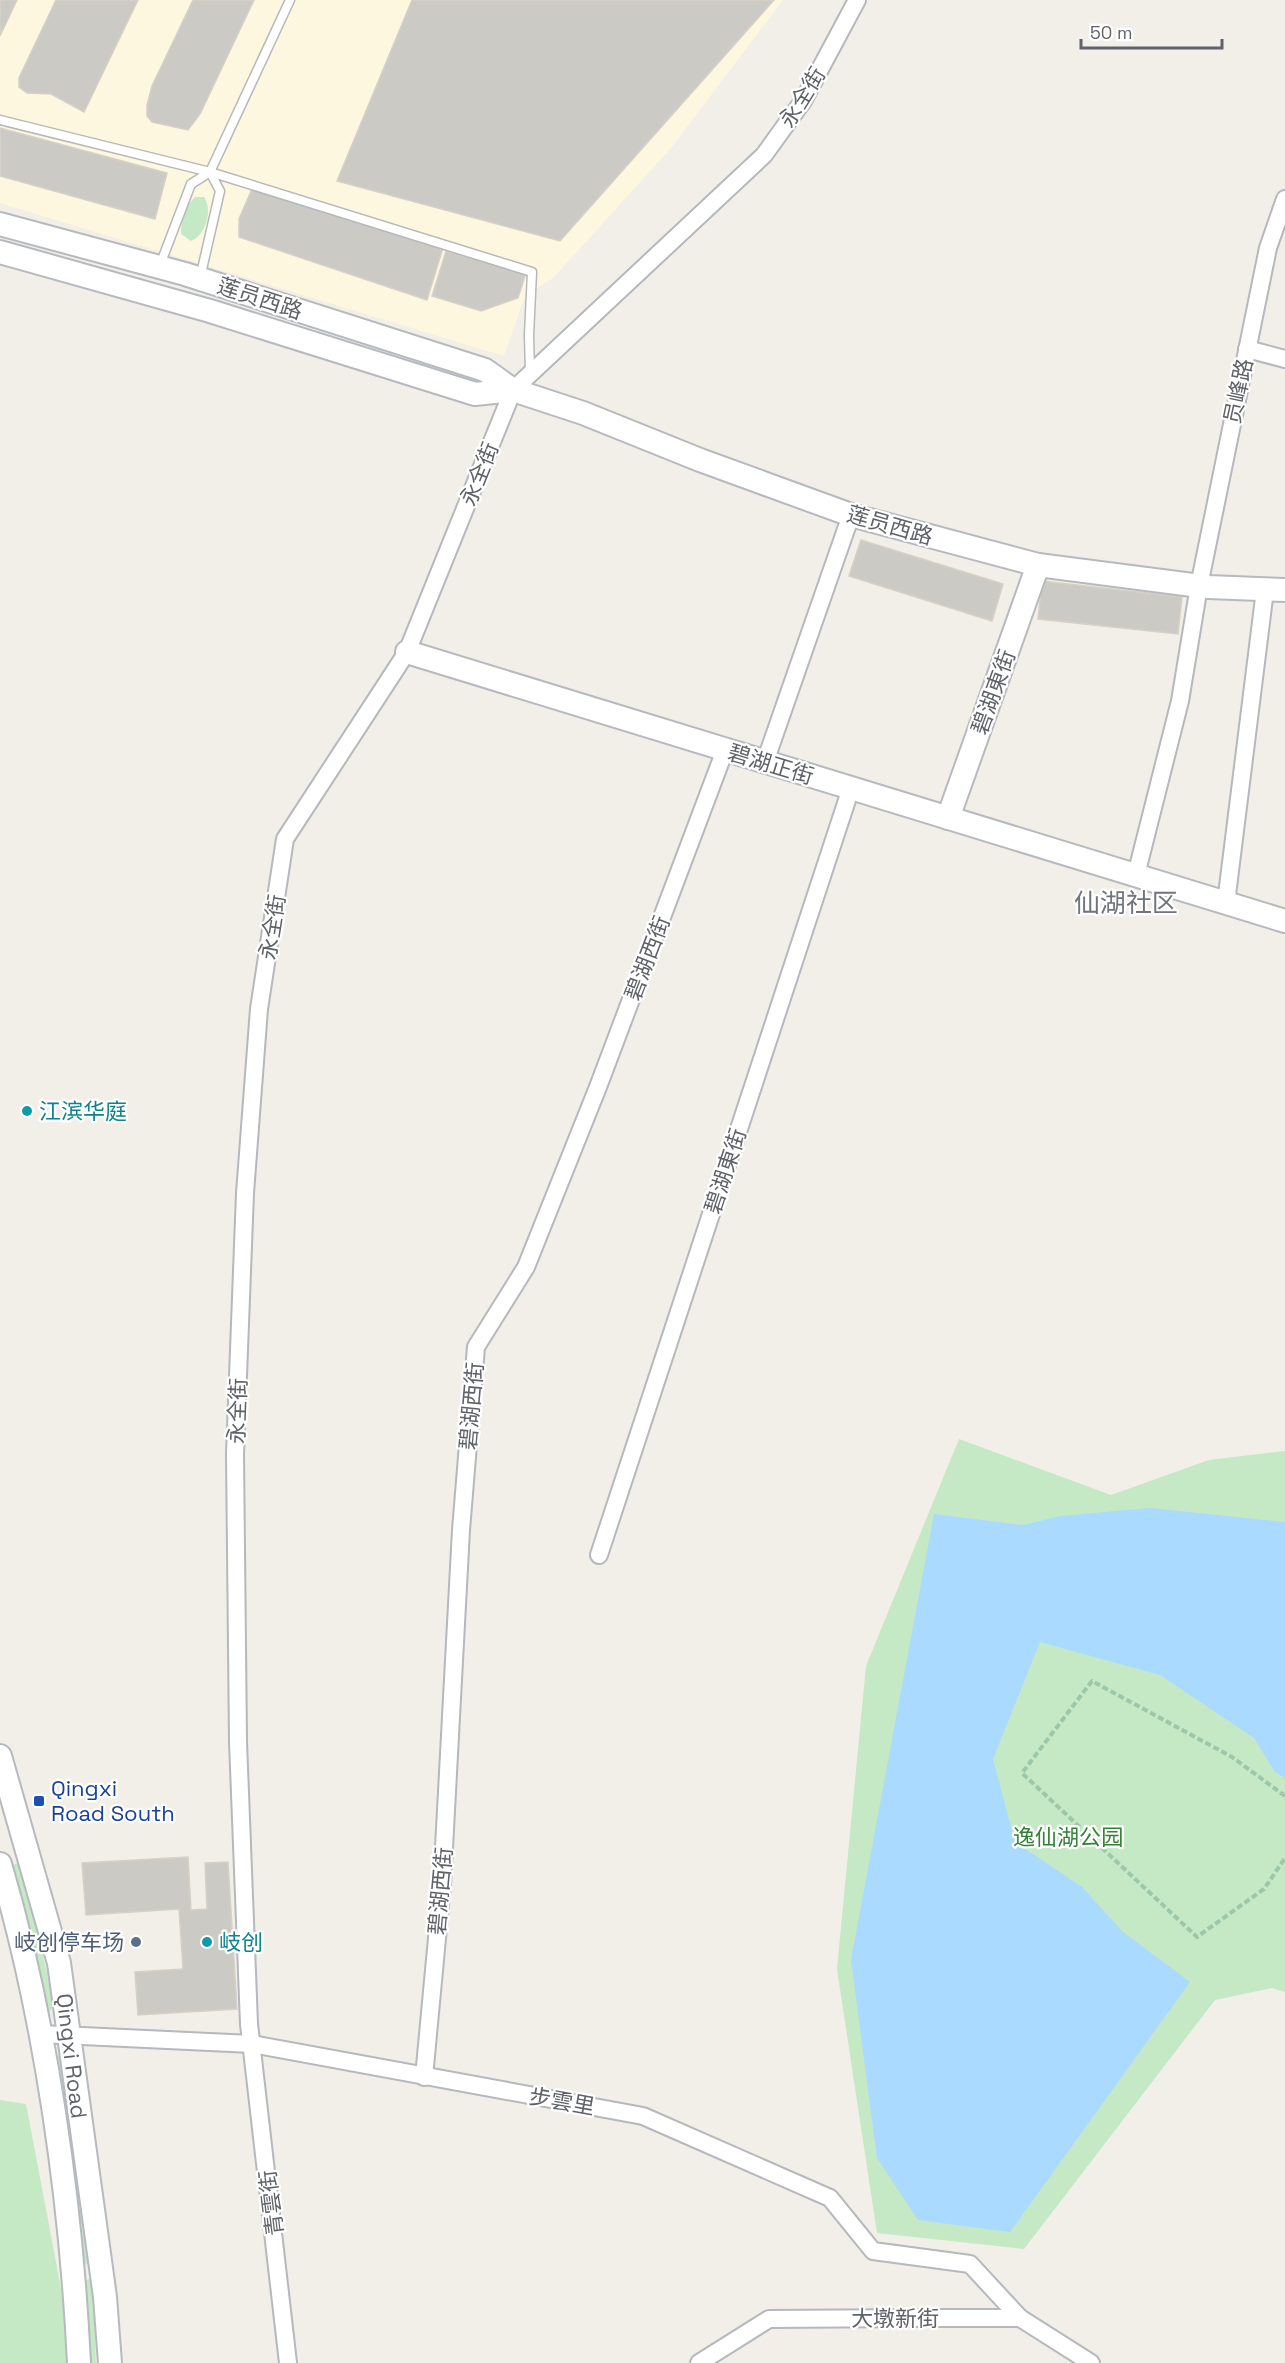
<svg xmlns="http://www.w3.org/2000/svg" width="1285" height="2363" font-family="'Space Grotesk','Noto Sans SC',sans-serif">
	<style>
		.commercial { fill: #fef7e0 }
		.green { fill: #c5e8c5 }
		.water { fill: #aadaff }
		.building { fill: #cccac5; stroke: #d6d1c6; stroke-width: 1.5 }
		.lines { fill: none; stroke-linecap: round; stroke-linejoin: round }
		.lane-casing { stroke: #b5b8bc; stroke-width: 11 }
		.street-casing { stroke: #b5b8bc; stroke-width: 20 }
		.secondary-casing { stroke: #b6babf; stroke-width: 26 }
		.path { stroke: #9cc7a9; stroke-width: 4; stroke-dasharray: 6 3; stroke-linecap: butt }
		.lane { stroke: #fff; stroke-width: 8 }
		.street { stroke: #fff; stroke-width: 16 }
		.secondary { stroke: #fff; stroke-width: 22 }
		.culture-dot { fill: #0f9aa8; stroke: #fff; stroke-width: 2 }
		.transit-dot { fill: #1a4fb4; stroke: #fff; stroke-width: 2 }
		.service-dot { fill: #5c6f8a; stroke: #fff; stroke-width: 2 }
		.labels { text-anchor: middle; stroke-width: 4.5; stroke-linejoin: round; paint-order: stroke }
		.street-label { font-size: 22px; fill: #5f6368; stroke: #fff }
		.culture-label { font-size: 22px; fill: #0d838f; stroke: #fff; text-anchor: start }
		.transit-label { font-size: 22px; fill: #164399; stroke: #fff; text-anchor: start }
		.park-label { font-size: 22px; fill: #348238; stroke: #fff }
		.service-label { font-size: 22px; fill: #4e5e75; stroke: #fff; text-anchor: end }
		.quarter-label { font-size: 26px; fill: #70757a; stroke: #fff }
	</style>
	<rect width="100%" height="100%" fill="#f1efe8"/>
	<path class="commercial" d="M 0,0 L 783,0 L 671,148 L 553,278 L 525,296 L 504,356 L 0,203 Z"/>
	<g class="green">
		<path d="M 195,197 L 204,197 C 213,210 206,235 191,241 L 181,234 C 181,221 185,206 195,197 Z"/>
		<path d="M 959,1439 L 1111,1495 L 1209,1460 L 1285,1451 L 1285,1992 L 1272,1988 L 1215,2000 L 1024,2249 L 877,2233 L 837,1969 L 866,1666 Z"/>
		<path d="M 22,1861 L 54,2005 L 49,2013 L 44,2011 L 11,1866 Z"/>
		<path d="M 61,2055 L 91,2262 L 88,2264 L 82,2263 L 55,2057 Z"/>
		<path d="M 0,2100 L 26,2104 L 66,2315 L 69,2363 L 0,2363 Z"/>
		<path d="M 89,2279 L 93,2283 L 96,2363 L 87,2363 L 84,2281 Z"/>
	</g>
	<path class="water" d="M 1150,1508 L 1285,1522 L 1285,1778 L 1275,1772 L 1254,1738 L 1160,1675 L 1040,1642 L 993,1759 L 1015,1842 L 1082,1887 L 1123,1932 L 1190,1982 L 1010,2232 L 918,2220 L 877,2158 L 851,1960 L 934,1514 L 1023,1525 L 1061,1516 Z"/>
	<g class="building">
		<path d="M 0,0 L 17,0 L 0,36 Z"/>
		<path d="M 56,0 L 138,0 L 84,112 L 51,94 L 27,93 L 19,87 L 19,78 Z"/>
		<path d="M 193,0 L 254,0 L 200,114 L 188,130 L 152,122 L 147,116 L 147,105 L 152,86 Z"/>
		<path d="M 412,0 L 774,0 L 560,241 L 337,181 Z"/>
		<path d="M 0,128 L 167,173 L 155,219 L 0,176 Z"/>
		<path d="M 252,189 L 443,248 L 427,300 L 239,237 L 239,219 Z"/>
		<path d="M 446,251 L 526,273 L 518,298 L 481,311 L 432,296 Z"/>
		<path d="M 861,540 L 1003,584 L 992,621 L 849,576 Z"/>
		<path d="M 1042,581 L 1182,597 L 1178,634 L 1038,619 Z"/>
		<path d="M 188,1857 L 191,1910 L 207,1909 L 205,1863 L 228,1862 L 237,2009 L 138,2015 L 135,1972 L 183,1969 L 179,1909 L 86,1915 L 82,1863 Z"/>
	</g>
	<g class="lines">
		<g class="lane-casing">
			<g id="lane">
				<path d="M 0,120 L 210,172 L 532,272 L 529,335 L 530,372"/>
				<path d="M 160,265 L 191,184 L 210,172 L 290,0"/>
				<path d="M 200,278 L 220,191 L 210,172"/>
			</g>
		</g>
		<g class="street-casing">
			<g id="street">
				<path d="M 1247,349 L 1285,359"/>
				<path d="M 765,762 L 851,515"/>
				<path d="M 1136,875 L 1180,701 L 1199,586 L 1268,248 L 1285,199"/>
				<path d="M 1226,903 L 1265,590"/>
				<path d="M 599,1555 L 851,788"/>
				<path d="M 40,2034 L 252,2044 L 643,2116 L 830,2198 L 873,2251 L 970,2264 L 1020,2318"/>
				<path d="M 424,2077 L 442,1885 L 461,1530 L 476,1347 L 526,1267 L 598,1087 L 725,750"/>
				<path d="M 288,2363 L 249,2024 L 238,1742 L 235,1454 L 245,1193 L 259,1009 L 285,839 L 407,652 L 513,390 L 764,155 L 803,101 L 857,0"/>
				<path d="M 699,2363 L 769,2319 L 912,2318 L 1020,2318 L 1091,2363"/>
			</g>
		</g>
		<g class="secondary-casing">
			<g id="secondary">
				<path d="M 0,224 L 185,274 L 485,370 L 513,390 L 583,413 L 700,460 L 851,515 L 1038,565 L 1208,587 L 1285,590"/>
				<path d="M 0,252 L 210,311 L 475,394 L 513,390"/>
				<path d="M 407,652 L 1285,921"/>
				<path d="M 948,818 L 1038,565"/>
				<path d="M 0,1756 L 59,1963 L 105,2297 L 110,2363"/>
				<path d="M 0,1864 C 46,2020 71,2200 79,2363"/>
			</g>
		</g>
		<path class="path" d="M 1285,1796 L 1232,1757 L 1092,1681 L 1022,1773 L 1197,1937 L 1264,1889 L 1285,1858"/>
		<use href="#lane" class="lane"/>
		<use href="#street" class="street"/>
		<use href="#secondary" class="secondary"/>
	</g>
	<g class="culture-dot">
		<circle cx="27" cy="1111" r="6"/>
		<circle cx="207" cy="1942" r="6"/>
	</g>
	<rect class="transit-dot" x="33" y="1795" width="12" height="12" rx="3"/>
	<circle class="service-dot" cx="136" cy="1942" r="6"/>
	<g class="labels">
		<g class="street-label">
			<text transform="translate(802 97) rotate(-58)" y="8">永全街</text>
			<text transform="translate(260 298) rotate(18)" y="8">莲员西路</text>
			<text transform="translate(1238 391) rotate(-78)" y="8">员峰路</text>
			<text transform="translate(479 474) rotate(-68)" y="8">永全街</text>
			<text transform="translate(890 525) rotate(16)" y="8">莲员西路</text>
			<text transform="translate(993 692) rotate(-70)" y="8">碧湖東街</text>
			<text transform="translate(771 764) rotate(17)" y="8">碧湖正街</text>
			<text transform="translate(272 927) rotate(-81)" y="8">永全街</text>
			<text transform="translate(647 958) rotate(-69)" y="8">碧湖西街</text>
			<text transform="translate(725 1171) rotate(-72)" y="8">碧湖東街</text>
			<text transform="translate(471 1406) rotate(-85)" y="8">碧湖西街</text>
			<text transform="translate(237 1411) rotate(-88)" y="8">永全街</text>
			<text transform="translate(440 1891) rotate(-85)" y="8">碧湖西街</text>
			<text transform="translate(72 2056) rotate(83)" y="8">Qingxi Road</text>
			<text transform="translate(562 2101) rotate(10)" y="8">步雲里</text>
			<text transform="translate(271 2203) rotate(-97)" y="8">青雲街</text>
			<text x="895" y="2326">大墩新街</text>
		</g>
		<g class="culture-label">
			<text x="39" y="1119">江滨华庭</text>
			<text x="219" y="1950">岐创</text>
		</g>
		<g class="transit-label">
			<text x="51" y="1796">Qingxi<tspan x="51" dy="25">Road South</tspan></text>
		</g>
		<g class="park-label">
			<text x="1068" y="1845">逸仙湖公园</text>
		</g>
		<g class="service-label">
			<text x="124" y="1950">岐创停车场</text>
		</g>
		<g class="quarter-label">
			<text x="1126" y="912">仙湖社区</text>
		</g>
	</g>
	<path d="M1081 39v9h141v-9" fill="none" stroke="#5f6368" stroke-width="3"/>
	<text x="1090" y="39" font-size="18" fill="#5f6368" stroke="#ffffff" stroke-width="4.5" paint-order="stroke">50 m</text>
</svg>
